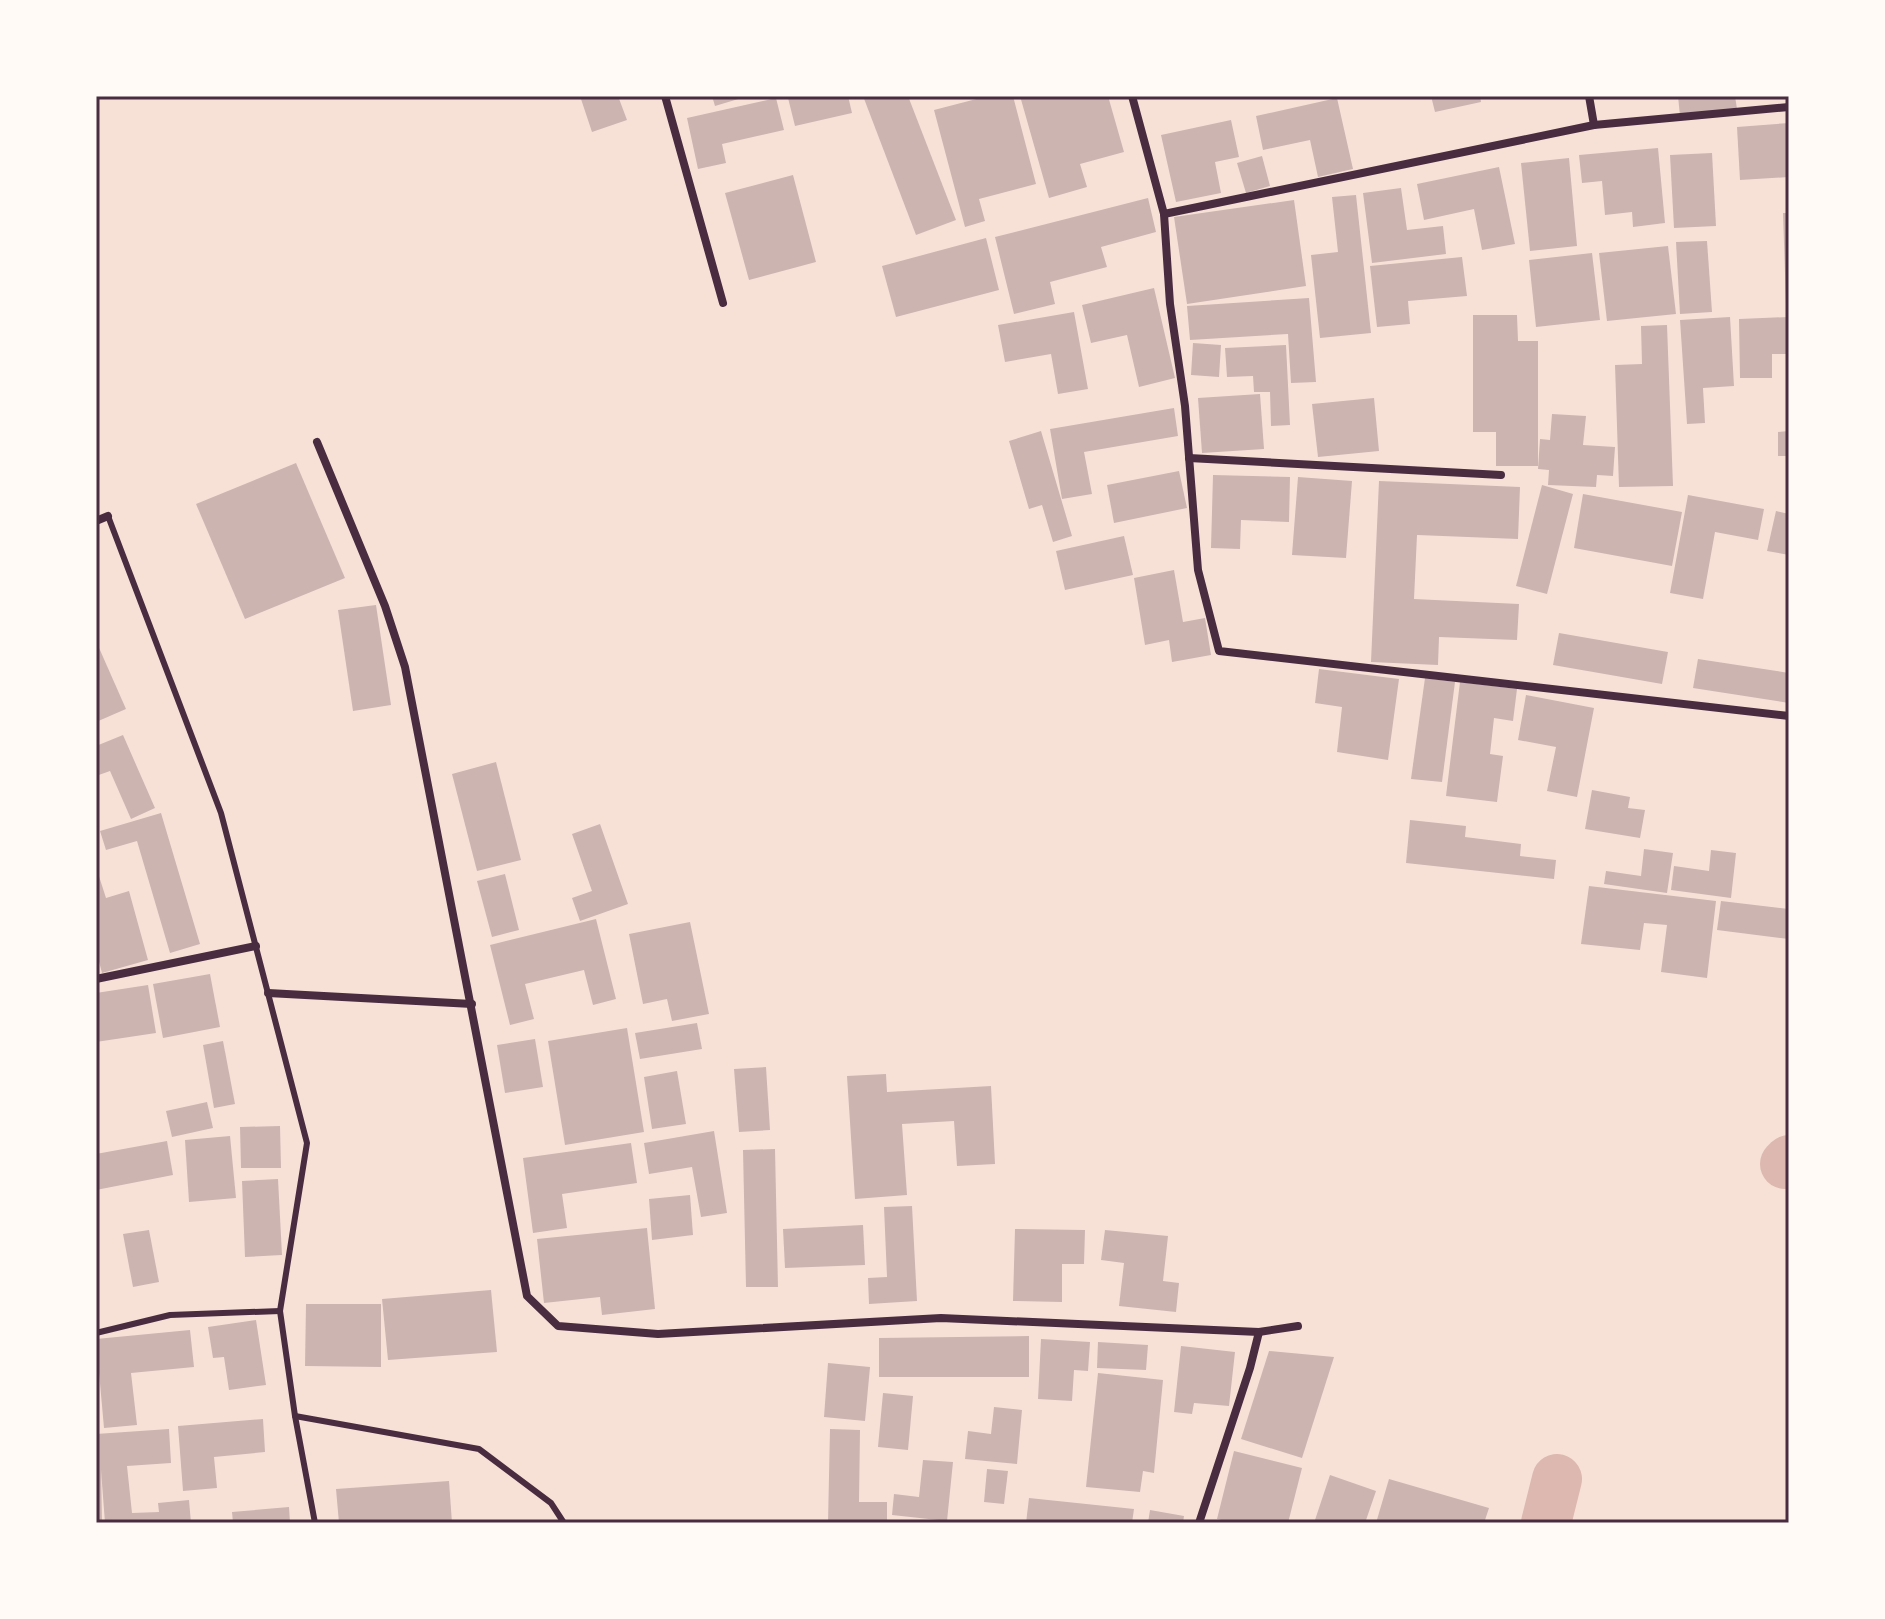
<svg xmlns="http://www.w3.org/2000/svg" width="1885" height="1619" font-family="Lato,sans-serif">
	<style>
		.lines { fill: none; stroke-linecap: round; stroke-linejoin: round }
		.canal { stroke: #dcb8b0; stroke-width: 50 }
		.building { fill: #ccb4b1 }
		.service { stroke: #4a2c40; stroke-width: 6 }
		.minor { stroke: #4a2c40; stroke-width: 8 }
		.neatline { fill: none; stroke: #4a2c40; stroke-width: 3 }
	</style>
	<rect width="100%" height="100%" fill="#f7e1d7"/>
	<g class="lines">
		<g class="canal">
			<path d="M 1785,1164 L 1789,1160"/>
			<path d="M 1546,1523 L 1557,1479"/>
		</g>
	</g>
	<g class="building">
		<path d="M 580,96 L 618,96 L 627,120 L 592,132 Z"/>
		<path d="M 712,96 L 745,96 L 745,97 L 715,106 Z"/>
		<path d="M 797,96 L 848,96 L 852,113 L 795,126 L 788,98 Z"/>
		<path d="M 863,96 L 908,96 L 956,220 L 916,235 Z"/>
		<path d="M 988,96 L 1013,96 L 1036,184 L 979,199 L 985,221 L 965,227 L 934,110 Z"/>
		<path d="M 1020,96 L 1108,96 L 1124,152 L 1080,164 L 1087,187 L 1049,198 Z"/>
		<path d="M 1431,96 L 1480,96 L 1481,102 L 1435,112 Z"/>
		<path d="M 1678,96 L 1735,96 L 1737,109 L 1680,116 Z"/>
		<path d="M 776,98 L 784,130 L 722,144 L 726,163 L 698,169 L 687,118 Z"/>
		<path d="M 1337,98 L 1353,169 L 1318,177 L 1310,140 L 1263,150 L 1256,116 Z"/>
		<path d="M 1231,120 L 1239,157 L 1215,162 L 1221,193 L 1176,202 L 1161,135 Z"/>
		<path d="M 1789,123 L 1789,177 L 1740,180 L 1737,127 Z"/>
		<path d="M 1658,148 L 1665,223 L 1633,227 L 1632,212 L 1605,215 L 1602,181 L 1582,183 L 1579,155 Z"/>
		<path d="M 1712,153 L 1716,226 L 1674,228 L 1670,155 Z"/>
		<path d="M 1262,156 L 1270,186 L 1246,193 L 1237,163 Z"/>
		<path d="M 1569,158 L 1577,246 L 1530,251 L 1521,163 Z"/>
		<path d="M 1499,167 L 1515,244 L 1482,250 L 1474,209 L 1424,220 L 1417,184 Z"/>
		<path d="M 793,175 L 816,262 L 749,280 L 725,193 Z"/>
		<path d="M 1401,188 L 1407,230 L 1443,226 L 1446,254 L 1372,263 L 1363,193 Z"/>
		<path d="M 1356,195 L 1371,333 L 1320,338 L 1311,255 L 1338,252 L 1332,197 Z"/>
		<path d="M 1148,198 L 1156,232 L 1101,247 L 1107,267 L 1050,282 L 1055,304 L 1014,314 L 995,237 Z"/>
		<path d="M 1294,200 L 1306,286 L 1187,304 L 1174,217 Z"/>
		<path d="M 1783,213 L 1789,213 L 1789,303 L 1786,303 Z"/>
		<path d="M 986,238 L 999,290 L 896,317 L 882,266 Z"/>
		<path d="M 1707,241 L 1712,312 L 1680,314 L 1676,242 Z"/>
		<path d="M 1668,246 L 1676,314 L 1607,321 L 1599,253 Z"/>
		<path d="M 1592,253 L 1600,320 L 1536,327 L 1529,260 Z"/>
		<path d="M 1462,257 L 1467,296 L 1408,301 L 1410,324 L 1377,327 L 1370,266 Z"/>
		<path d="M 1154,288 L 1175,378 L 1139,387 L 1127,335 L 1091,343 L 1082,305 Z"/>
		<path d="M 1309,298 L 1316,382 L 1291,383 L 1288,334 L 1190,340 L 1187,306 Z"/>
		<path d="M 1074,312 L 1088,389 L 1058,394 L 1051,354 L 1005,362 L 998,325 Z"/>
		<path d="M 1473,315 L 1517,315 L 1518,341 L 1538,341 L 1538,466 L 1496,466 L 1496,432 L 1473,432 Z"/>
		<path d="M 1730,317 L 1734,386 L 1703,388 L 1705,423 L 1687,424 L 1680,320 Z"/>
		<path d="M 1789,317 L 1789,354 L 1772,354 L 1772,378 L 1740,378 L 1739,319 Z"/>
		<path d="M 1667,325 L 1673,486 L 1619,487 L 1615,365 L 1642,364 L 1641,326 Z"/>
		<path d="M 1193,343 L 1221,345 L 1219,377 L 1191,375 Z"/>
		<path d="M 1286,345 L 1290,425 L 1271,426 L 1270,392 L 1254,392 L 1253,376 L 1227,377 L 1225,348 Z"/>
		<path d="M 1260,394 L 1264,449 L 1202,453 L 1198,398 Z"/>
		<path d="M 1374,398 L 1379,451 L 1318,457 L 1312,404 Z"/>
		<path d="M 1174,408 L 1178,436 L 1084,452 L 1092,494 L 1062,499 L 1050,429 Z"/>
		<path d="M 1552,414 L 1586,416 L 1583,445 L 1615,447 L 1613,476 L 1597,475 L 1596,487 L 1548,485 L 1549,470 L 1538,469 L 1540,439 L 1550,440 Z"/>
		<path d="M 1041,431 L 1072,536 L 1053,542 L 1042,505 L 1029,509 L 1009,441 Z"/>
		<path d="M 1789,431 L 1789,456 L 1778,456 L 1778,432 Z"/>
		<path d="M 296,463 L 345,578 L 245,619 L 196,504 Z"/>
		<path d="M 1179,471 L 1187,508 L 1114,523 L 1107,485 Z"/>
		<path d="M 1213,475 L 1290,477 L 1289,522 L 1241,520 L 1240,549 L 1211,548 Z"/>
		<path d="M 1298,477 L 1352,481 L 1346,558 L 1292,555 Z"/>
		<path d="M 1379,481 L 1520,487 L 1518,539 L 1417,535 L 1414,599 L 1519,604 L 1517,640 L 1439,637 L 1438,665 L 1371,662 Z"/>
		<path d="M 1542,485 L 1573,494 L 1547,594 L 1516,586 Z"/>
		<path d="M 1583,494 L 1682,512 L 1672,566 L 1574,548 Z"/>
		<path d="M 1688,495 L 1764,509 L 1758,540 L 1715,532 L 1703,599 L 1670,593 Z"/>
		<path d="M 1776,511 L 1789,514 L 1789,555 L 1767,551 Z"/>
		<path d="M 1124,536 L 1133,575 L 1065,590 L 1056,551 Z"/>
		<path d="M 1174,570 L 1183,622 L 1205,618 L 1211,655 L 1172,662 L 1169,640 L 1145,645 L 1134,578 Z"/>
		<path d="M 376,605 L 391,705 L 353,711 L 338,610 Z"/>
		<path d="M 1559,633 L 1668,652 L 1662,684 L 1553,665 Z"/>
		<path d="M 96,641 L 126,709 L 96,722 Z"/>
		<path d="M 1698,659 L 1789,673 L 1789,703 L 1693,688 Z"/>
		<path d="M 1319,669 L 1399,679 L 1388,760 L 1337,752 L 1342,707 L 1315,703 Z"/>
		<path d="M 1425,678 L 1455,682 L 1442,782 L 1411,779 Z"/>
		<path d="M 1460,682 L 1517,689 L 1513,721 L 1494,718 L 1490,754 L 1503,756 L 1497,802 L 1446,796 Z"/>
		<path d="M 1526,695 L 1594,708 L 1577,797 L 1547,791 L 1556,747 L 1518,740 Z"/>
		<path d="M 123,735 L 155,808 L 131,819 L 110,771 L 96,776 L 96,746 Z"/>
		<path d="M 496,762 L 521,860 L 477,871 L 452,774 Z"/>
		<path d="M 1592,790 L 1630,797 L 1628,808 L 1645,810 L 1640,838 L 1585,829 Z"/>
		<path d="M 161,813 L 200,944 L 170,953 L 137,841 L 106,850 L 100,831 Z"/>
		<path d="M 1410,820 L 1466,826 L 1465,837 L 1521,844 L 1520,856 L 1556,860 L 1554,879 L 1406,863 Z"/>
		<path d="M 600,824 L 628,904 L 580,921 L 572,898 L 592,891 L 572,834 Z"/>
		<path d="M 1644,849 L 1673,853 L 1667,893 L 1604,884 L 1606,871 L 1641,876 Z"/>
		<path d="M 1711,850 L 1736,853 L 1731,898 L 1671,890 L 1674,866 L 1709,871 Z"/>
		<path d="M 96,867 L 106,898 L 129,891 L 148,960 L 102,973 L 96,950 Z"/>
		<path d="M 505,874 L 519,930 L 492,937 L 477,881 Z"/>
		<path d="M 1589,886 L 1716,901 L 1707,978 L 1661,972 L 1667,925 L 1644,923 L 1640,950 L 1581,944 Z"/>
		<path d="M 1721,901 L 1789,909 L 1789,939 L 1717,930 Z"/>
		<path d="M 596,919 L 616,999 L 593,1005 L 584,970 L 525,984 L 534,1019 L 510,1025 L 490,945 Z"/>
		<path d="M 690,922 L 709,1014 L 672,1021 L 667,999 L 643,1004 L 629,934 Z"/>
		<path d="M 210,974 L 220,1027 L 163,1038 L 153,984 Z"/>
		<path d="M 148,985 L 156,1033 L 96,1042 L 96,993 Z"/>
		<path d="M 697,1023 L 702,1049 L 640,1059 L 635,1033 Z"/>
		<path d="M 627,1028 L 644,1132 L 565,1145 L 548,1041 Z"/>
		<path d="M 535,1039 L 543,1087 L 505,1093 L 497,1045 Z"/>
		<path d="M 223,1041 L 235,1104 L 214,1108 L 203,1045 Z"/>
		<path d="M 766,1067 L 770,1130 L 739,1132 L 734,1069 Z"/>
		<path d="M 677,1071 L 686,1124 L 652,1129 L 644,1077 Z"/>
		<path d="M 886,1074 L 887,1092 L 991,1086 L 995,1164 L 957,1166 L 954,1121 L 902,1124 L 907,1195 L 855,1199 L 847,1076 Z"/>
		<path d="M 207,1102 L 213,1128 L 172,1137 L 166,1111 Z"/>
		<path d="M 280,1126 L 281,1168 L 241,1168 L 240,1127 Z"/>
		<path d="M 714,1131 L 727,1213 L 701,1217 L 692,1167 L 649,1174 L 644,1143 Z"/>
		<path d="M 230,1136 L 236,1198 L 189,1202 L 185,1140 Z"/>
		<path d="M 167,1141 L 173,1175 L 96,1190 L 96,1154 Z"/>
		<path d="M 631,1143 L 637,1183 L 562,1194 L 567,1228 L 533,1233 L 523,1158 Z"/>
		<path d="M 775,1149 L 778,1287 L 746,1287 L 743,1150 Z"/>
		<path d="M 278,1179 L 282,1255 L 245,1257 L 242,1181 Z"/>
		<path d="M 690,1195 L 693,1235 L 652,1240 L 649,1199 Z"/>
		<path d="M 912,1206 L 917,1301 L 869,1304 L 868,1278 L 887,1277 L 884,1207 Z"/>
		<path d="M 863,1225 L 865,1265 L 785,1268 L 783,1229 Z"/>
		<path d="M 647,1228 L 655,1309 L 602,1315 L 600,1297 L 544,1303 L 537,1239 Z"/>
		<path d="M 1015,1229 L 1085,1230 L 1084,1264 L 1062,1264 L 1062,1302 L 1013,1301 Z"/>
		<path d="M 149,1230 L 159,1282 L 133,1287 L 123,1234 Z"/>
		<path d="M 1105,1230 L 1168,1236 L 1163,1281 L 1179,1283 L 1176,1312 L 1119,1306 L 1124,1263 L 1101,1260 Z"/>
		<path d="M 491,1290 L 497,1352 L 388,1360 L 382,1299 Z"/>
		<path d="M 306,1304 L 381,1304 L 381,1367 L 305,1366 Z"/>
		<path d="M 256,1320 L 266,1385 L 229,1390 L 224,1357 L 213,1358 L 208,1327 Z"/>
		<path d="M 190,1330 L 194,1367 L 131,1373 L 137,1425 L 104,1428 L 96,1339 Z"/>
		<path d="M 1029,1336 L 1029,1377 L 879,1377 L 879,1338 Z"/>
		<path d="M 1041,1339 L 1090,1342 L 1088,1371 L 1074,1370 L 1072,1401 L 1038,1399 Z"/>
		<path d="M 1098,1342 L 1148,1345 L 1146,1370 L 1097,1368 Z"/>
		<path d="M 1181,1346 L 1235,1352 L 1229,1406 L 1194,1403 L 1192,1414 L 1174,1412 Z"/>
		<path d="M 1269,1351 L 1334,1357 L 1302,1458 L 1241,1439 Z"/>
		<path d="M 828,1363 L 870,1367 L 865,1421 L 824,1417 Z"/>
		<path d="M 1098,1373 L 1163,1380 L 1154,1473 L 1143,1471 L 1140,1492 L 1086,1487 Z"/>
		<path d="M 883,1393 L 913,1396 L 908,1450 L 878,1447 Z"/>
		<path d="M 994,1407 L 1022,1410 L 1017,1464 L 965,1459 L 968,1431 L 991,1434 Z"/>
		<path d="M 263,1419 L 265,1452 L 214,1457 L 217,1488 L 183,1491 L 178,1426 Z"/>
		<path d="M 169,1429 L 171,1463 L 127,1466 L 132,1513 L 159,1512 L 158,1503 L 189,1500 L 191,1523 L 105,1523 L 101,1470 L 102,1523 L 96,1523 L 96,1434 Z"/>
		<path d="M 830,1429 L 860,1430 L 859,1502 L 887,1502 L 887,1523 L 828,1523 Z"/>
		<path d="M 1234,1451 L 1302,1468 L 1288,1523 L 1234,1523 L 1217,1519 Z"/>
		<path d="M 923,1460 L 953,1462 L 947,1521 L 892,1515 L 894,1494 L 919,1497 Z"/>
		<path d="M 987,1469 L 1008,1471 L 1004,1504 L 984,1502 Z"/>
		<path d="M 1330,1475 L 1376,1491 L 1365,1523 L 1314,1523 Z"/>
		<path d="M 1389,1479 L 1489,1508 L 1484,1523 L 1376,1523 Z"/>
		<path d="M 449,1481 L 452,1523 L 339,1523 L 336,1489 Z"/>
		<path d="M 1029,1498 L 1134,1509 L 1132,1523 L 1026,1523 Z"/>
		<path d="M 289,1507 L 290,1523 L 233,1523 L 232,1512 Z"/>
		<path d="M 1150,1510 L 1184,1516 L 1183,1523 L 1148,1523 Z"/>
	</g>
	<g class="lines">
		<g class="service">
			<path d="M 108,516 L 221,813 L 307,1143 L 280,1311 L 295,1416 L 315,1523"/>
			<path d="M 96,1333 L 170,1315 L 280,1311"/>
			<path d="M 295,1416 L 479,1449 L 551,1503 L 564,1523"/>
		</g>
		<g class="minor">
			<path d="M 665,96 L 723,303"/>
			<path d="M 1132,96 L 1164,214 L 1170,304 L 1185,406 L 1198,570 L 1219,651 L 1789,716"/>
			<path d="M 1589,96 L 1594,125"/>
			<path d="M 1164,214 L 1594,125 L 1789,107"/>
			<path d="M 317,442 L 385,606 L 405,667 L 527,1296 L 558,1326 L 658,1334 L 941,1318 L 1259,1332 L 1298,1326"/>
			<path d="M 1189,458 L 1501,475"/>
			<path d="M 96,521 L 108,516"/>
			<path d="M 96,979 L 256,946"/>
			<path d="M 268,993 L 472,1004"/>
			<path d="M 1199,1523 L 1250,1368 L 1259,1332"/>
		</g>
	</g>
	<rect width="1885" height="1619" fill="none" stroke="#fffaf5" stroke-width="196"/>
	<rect x="98" y="98" width="1689" height="1423" class="neatline"/>
</svg>
